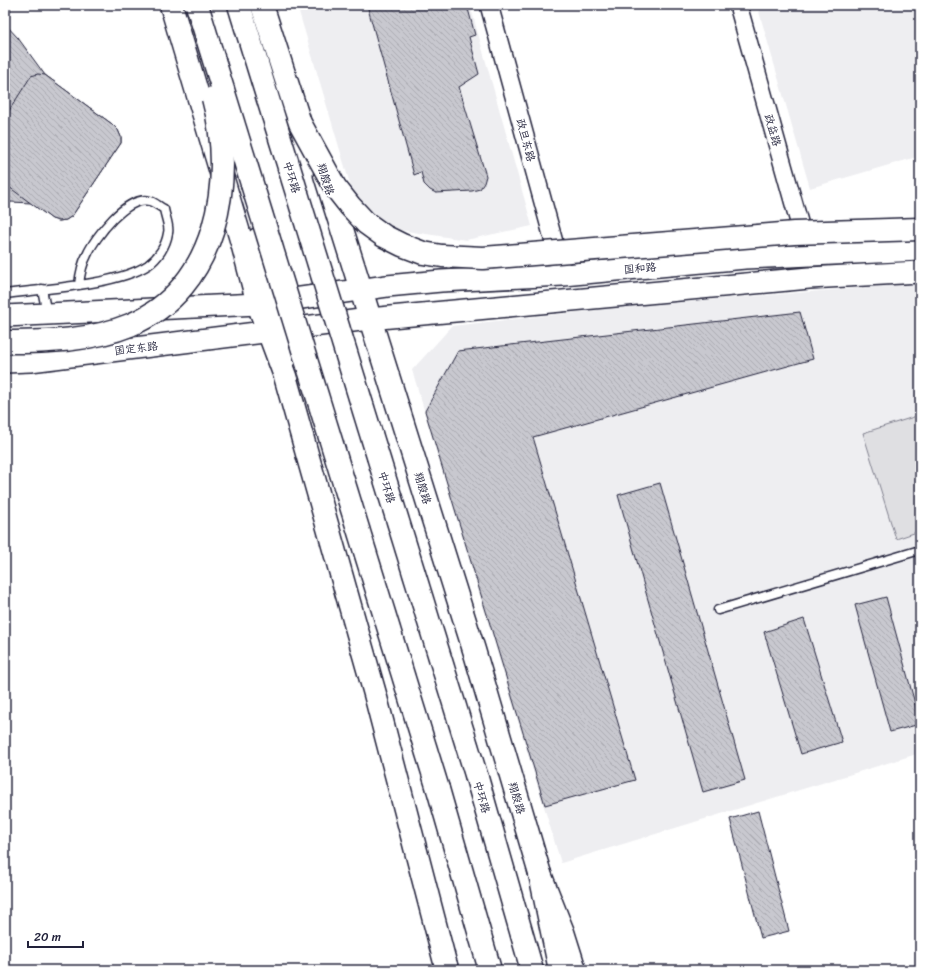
<svg xmlns="http://www.w3.org/2000/svg" width="925" height="975" font-family="Sriracha,'LXGW WenKai TC',sans-serif">
	<style>
		.built { fill: #eeeef1 }
		.green { fill: #dfdfe2; stroke: #80808e }
		.building { fill: url(#building-back-hatch); stroke: #22223b }
		.lines { fill: none; stroke-linecap: round; stroke-linejoin: round }
		.service-casing { stroke: #22223b; stroke-width: 11 }
		.minor-casing { stroke: #22223b; stroke-width: 20 }
		.tertiary-casing { stroke: #22223b; stroke-width: 24 }
		.primary-casing { stroke: #22223b; stroke-width: 25 }
		.trunk-casing { stroke: #22223b; stroke-width: 25 }
		.service { stroke: #fff; stroke-width: 8 }
		.minor { stroke: #fff; stroke-width: 17 }
		.tertiary { stroke: #fff; stroke-width: 21 }
		.primary { stroke: #fff; stroke-width: 22 }
		.trunk { stroke: #fff; stroke-width: 22 }
		.trunk-bridge-casing { stroke: #22223b; stroke-width: 25; stroke-linecap: butt }
		.trunk-bridge { stroke: #fff; stroke-width: 22 }
		.labels { text-anchor: middle; stroke-width: 4; stroke-linejoin: round; paint-order: stroke }
		.street-label { font-size: 11px; fill: #22223b; stroke: #fff }
	</style>
	<defs>
		<pattern id="building-back-hatch" width="6" height="6" patternUnits="userSpaceOnUse"><rect width="6" height="6" fill="#c8c8cf"/><path d="M-1 5l2 2M0 0l6 6M5-1l2 2" fill="none" stroke="#acacb3"/></pattern>
	</defs>
	<rect width="100%" height="100%" fill="#fff"/>
	<filter id="ink" filterUnits="userSpaceOnUse"><feTurbulence type="fractalNoise" baseFrequency=".025" numOctaves="2"/><feDisplacementMap in="SourceGraphic" scale="8" xChannelSelector="R" yChannelSelector="G"/><feConvolveMatrix kernelMatrix="1 2 1 2 8 2 1 2 1" color-interpolation-filters="sRGB"/></filter>
	<g filter="url(#ink)">
		<g class="built">
			<path d="M 297,5 L 470,5 L 532,226 L 466,240 L 393,229 L 353,194 Z"/>
			<path d="M 757,5 L 920,5 L 920,156 L 810,188 Z"/>
			<path d="M 920,283 L 920,753 L 561,863 L 412,370 L 452,326 L 631,306 Z"/>
		</g>
		<path class="green" d="M 920,415 L 920,531 L 896,539 L 863,433 Z"/>
		<g class="building">
			<path d="M 367,5 L 467,5 L 475,35 L 469,37 L 479,74 L 459,87 L 486,176 L 484,183 L 480,189 L 472,191 L 436,193 L 430,190 L 424,184 L 421,172 L 414,175 Z"/>
			<path d="M 5,6 L 11,10 L 5,22 Z"/>
			<path d="M 5,24 L 18,38 L 45,75 L 112,124 L 118,130 L 121,137 L 121,143 L 72,216 L 66,220 L 59,221 L 52,219 L 31,203 L 11,202 L 5,209 Z"/>
			<path d="M 38,74 L 45,75 L 112,124 L 118,130 L 121,137 L 121,143 L 72,216 L 66,220 L 59,221 L 52,219 L 5,184 L 5,117 L 31,76 Z"/>
			<path d="M 800,312 L 813,359 L 533,437 L 635,780 L 545,805 L 425,411 L 458,351 Z"/>
			<path d="M 660,483 L 745,780 L 703,792 L 618,495 Z"/>
			<path d="M 886,597 L 920,722 L 920,724 L 890,732 L 855,605 Z"/>
			<path d="M 804,619 L 842,742 L 801,754 L 764,632 Z"/>
			<path d="M 758,811 L 789,931 L 761,938 L 730,819 Z"/>
		</g>
		<g class="lines">
			<g class="service-casing">
				<g id="service">
					<path d="M 42,289 L 47,314"/>
					<path d="M 5,294 C 42,289 118,285 148,265 C 158,258 166,246 168,233 C 170,227 165,216 164,209 C 160,207 154,202 150,201 C 127,195 95,237 87,255 C 82,264 80,275 79,285"/>
					<path d="M 718,610 L 920,550"/>
				</g>
			</g>
			<g class="minor-casing">
				<g id="minor">
					<path d="M 489,5 L 563,275"/>
					<path d="M 738,5 L 808,254"/>
				</g>
			</g>
			<g class="tertiary-casing">
				<g id="tertiary">
					<path d="M 5,316 L 258,304 L 387,286 L 441,281 L 563,275 L 745,258 L 920,250"/>
					<path d="M 5,362 L 30,361 L 369,319 L 809,278 L 920,272"/>
				</g>
			</g>
			<g class="primary-casing">
				<g id="primary">
					<path d="M 171,5 L 242,243 L 258,304 L 285,376 L 375,694 L 447,970"/>
					<path d="M 325,175 L 474,650 L 540,874 L 563,932 L 575,970"/>
					<path d="M 258,239 L 284,330 L 284,359"/>
				</g>
			</g>
			<g class="trunk-casing">
				<g id="trunk">
					<path d="M 477,778 L 532,970"/>
					<path d="M 438,789 L 490,970"/>
					<path d="M 540,874 L 560,970"/>
					<path d="M 446,965 L 447,970"/>
				</g>
			</g>
			<use href="#service" class="service"/>
			<use href="#minor" class="minor"/>
			<use href="#tertiary" class="tertiary"/>
			<use href="#primary" class="primary"/>
			<use href="#trunk" class="trunk"/>
			<g class="trunk-bridge-casing">
				<g id="trunk-bridge">
					<path d="M 197,5 L 438,789"/>
					<path d="M 239,5 L 477,778"/>
					<path d="M 262,5 L 300,123 L 335,187 L 350,206 L 366,223 L 384,236 L 402,245 L 423,253 L 442,256 L 483,258 L 794,233 L 920,229"/>
					<path d="M 5,342 C 47,342 91,341 130,325 C 217,289 236,181 213,98"/>
				</g>
			</g>
			<use href="#trunk-bridge" class="trunk-bridge"/>
		</g>
	</g>
	<g class="labels">
		<g class="street-label">
			<text transform="translate(773 130) rotate(74)" y="4">政益路</text>
			<text transform="translate(526 140) rotate(75)" y="4">政旦东路</text>
			<text transform="translate(292 177) rotate(73)" y="4">中环路</text>
			<text transform="translate(326 179) rotate(73)" y="4">翔殷路</text>
			<text transform="translate(640 268) rotate(-5)" y="4">国和路</text>
			<text transform="translate(136 348) rotate(-7)" y="4">国定东路</text>
			<text transform="translate(387 487) rotate(73)" y="4">中环路</text>
			<text transform="translate(423 488) rotate(73)" y="4">翔殷路</text>
			<text transform="translate(482 797) rotate(74)" y="4">中环路</text>
			<text transform="translate(517 798) rotate(74)" y="4">翔殷路</text>
		</g>
	</g>
	<rect width="925" height="975" fill="none" stroke="#fff" stroke-width="20"/>
	<rect x="10" y="10" width="905" height="955" fill="none" stroke="#22223b" stroke-width="1.5" filter="url(#ink)"/>
	<path d="M28 941v6h55v-6" fill="none" stroke="#22223b" stroke-width="2"/>
	<text x="34" y="941" font-size="12" fill="#22223b" stroke="#ffffff" stroke-width="3" paint-order="stroke">20 m</text>
</svg>
